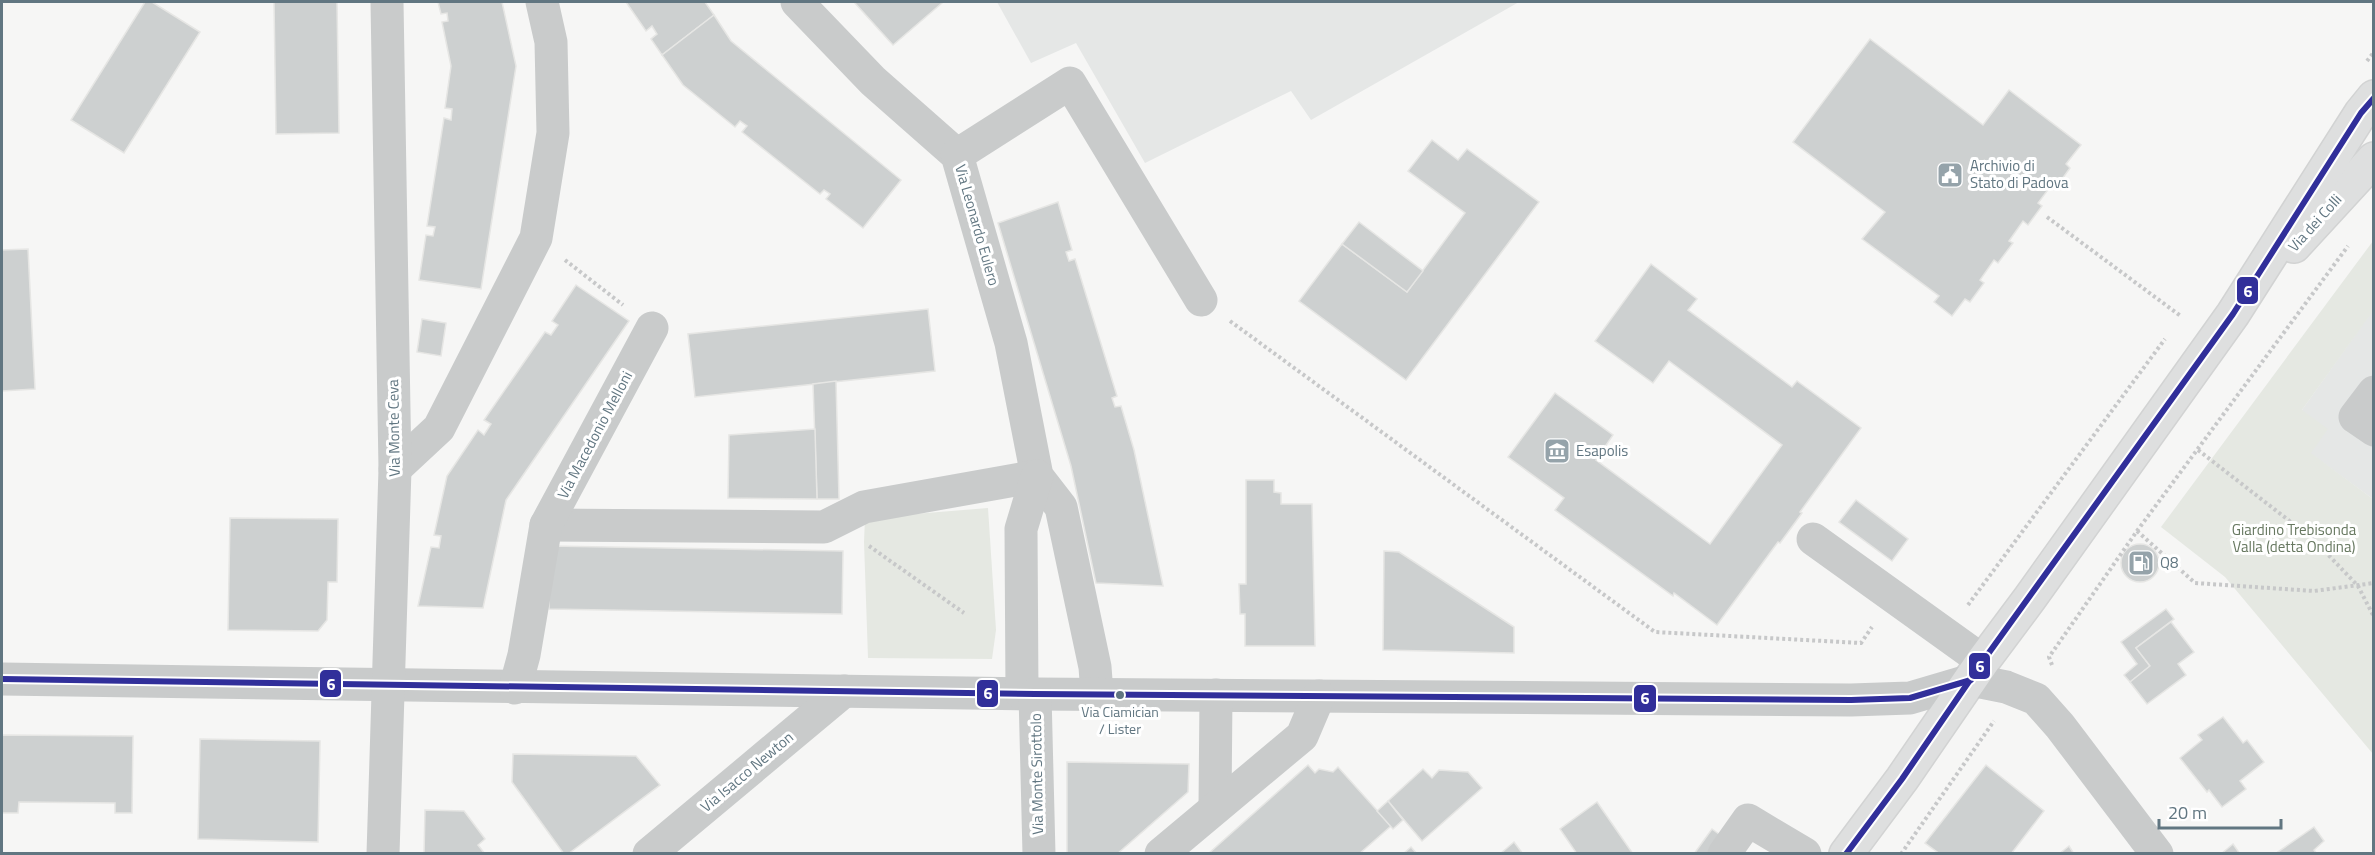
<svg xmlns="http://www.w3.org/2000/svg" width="2375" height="855" font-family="'Titillium Web',sans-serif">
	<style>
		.built { fill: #e5e7e6 }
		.green { fill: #e5e8e2 }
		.building { fill: #cdd0d0; stroke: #e6e6e4; stroke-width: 1.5 }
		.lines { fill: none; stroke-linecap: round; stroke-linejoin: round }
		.major-casing { stroke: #d2d3d3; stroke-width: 36 }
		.path { stroke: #c7c8c9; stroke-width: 4; stroke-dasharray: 3 3; stroke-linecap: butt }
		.minor { stroke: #c9cbcb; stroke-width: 33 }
		.major { stroke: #dedfdf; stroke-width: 33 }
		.bus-1-casing { stroke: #fff; stroke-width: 10 }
		.bus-1 { stroke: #312f9a; stroke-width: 6 }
		.bus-dot { fill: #617681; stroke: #fff; stroke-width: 2 }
		.labels { text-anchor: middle; stroke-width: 6; stroke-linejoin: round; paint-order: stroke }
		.bus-label { font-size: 14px; fill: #617681; stroke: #fff }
		.poi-label { font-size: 15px; fill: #617681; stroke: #fff; text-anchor: start }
		.street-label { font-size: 15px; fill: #617681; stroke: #fff }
		.park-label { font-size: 15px; fill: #677860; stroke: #fff }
		.line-badge { stroke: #fff; stroke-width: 2 }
		.badge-label { font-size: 16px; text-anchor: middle; font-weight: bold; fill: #fff }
	</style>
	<rect width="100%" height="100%" fill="#f6f6f5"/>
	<g class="built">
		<path d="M 997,2 L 1519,2 L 1311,120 L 1291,91 L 1145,163 L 1076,43 L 1031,63 Z"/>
		<path d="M 2373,310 L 2373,499 L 2310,453 L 2302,410 Z"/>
	</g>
	<g class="green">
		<path d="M 2373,241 L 2373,311 L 2302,410 L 2328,429 L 2311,453 L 2373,499 L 2373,754 L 2225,577 L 2161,527 Z"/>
		<path d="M 988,508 L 996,630 L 992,659 L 868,658 L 864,542 L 865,518 Z"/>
	</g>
	<g class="building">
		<path d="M 145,2 L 152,2 L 200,32 L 124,153 L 71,120 Z"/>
		<path d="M 274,2 L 337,2 L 339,133 L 276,134 Z"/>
		<path d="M 438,2 L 502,2 L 516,66 L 481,289 L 419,280 L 426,235 L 433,236 L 435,227 L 427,226 L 444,118 L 451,120 L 452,109 L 445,108 L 451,66 L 442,22 L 448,21 L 447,13 L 441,14 Z"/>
		<path d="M 626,2 L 705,2 L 714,15 L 662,55 L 651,39 L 657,34 L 652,26 L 646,31 Z"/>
		<path d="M 854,2 L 941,2 L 942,3 L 893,45 Z"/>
		<path d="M 714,15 L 731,41 L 901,180 L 863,228 L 826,199 L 830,194 L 824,190 L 820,194 L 742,132 L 747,126 L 740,121 L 735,127 L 683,85 L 662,55 Z"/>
		<path d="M 1870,39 L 1983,125 L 2009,90 L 2081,145 L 2066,164 L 2070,168 L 2057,186 L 2053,183 L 2038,203 L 2042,206 L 2028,225 L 2023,221 L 2009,241 L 2013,243 L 1998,263 L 1994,260 L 1980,280 L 1984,283 L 1970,302 L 1965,299 L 1952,316 L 1934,302 L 1939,296 L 1862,239 L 1885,212 L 1793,142 Z"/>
		<path d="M 1432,140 L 1458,160 L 1467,149 L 1539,202 L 1406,380 L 1299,301 L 1342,244 L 1407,292 L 1465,213 L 1408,171 Z"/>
		<path d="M 1058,202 L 1072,250 L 1066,252 L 1069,261 L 1075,259 L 1117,396 L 1112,398 L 1115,407 L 1121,406 L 1134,450 L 1163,586 L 1096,583 L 1071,466 L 998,223 Z"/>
		<path d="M 1359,222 L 1423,271 L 1407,292 L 1342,244 Z"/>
		<path d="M 28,249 L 35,389 L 2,391 L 2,250 Z"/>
		<path d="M 1651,264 L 1697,299 L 1688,310 L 1792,387 L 1797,381 L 1861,428 L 1800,512 L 1802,513 L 1794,524 L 1780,543 L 1778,542 L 1717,625 L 1674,593 L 1673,596 L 1555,510 L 1564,498 L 1508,457 L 1555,393 L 1613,435 L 1596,460 L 1710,544 L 1782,445 L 1669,361 L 1653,383 L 1595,341 Z"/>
		<path d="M 576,285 L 629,321 L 506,500 L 483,608 L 418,606 L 431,547 L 439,548 L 441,536 L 434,535 L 447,476 L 478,430 L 484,435 L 491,424 L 484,420 L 545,332 L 551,335 L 558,325 L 552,321 Z"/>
		<path d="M 928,309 L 935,371 L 695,397 L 688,334 Z"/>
		<path d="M 422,319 L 446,323 L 441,356 L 417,352 Z"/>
		<path d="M 836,381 L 839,499 L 817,499 L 813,384 Z"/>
		<path d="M 815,429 L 817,499 L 728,498 L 729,435 Z"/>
		<path d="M 1246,480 L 1274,480 L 1274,492 L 1281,493 L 1281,504 L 1312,504 L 1315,646 L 1245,646 L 1245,614 L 1240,614 L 1239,584 L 1246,584 Z"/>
		<path d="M 1856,500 L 1908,539 L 1892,561 L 1839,522 Z"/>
		<path d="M 230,518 L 338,519 L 337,582 L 328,582 L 327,620 L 318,631 L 228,630 Z"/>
		<circle cx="2140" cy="563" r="19"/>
		<path d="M 550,546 L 843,551 L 842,614 L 549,609 Z"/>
		<path d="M 1384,551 L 1399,552 L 1514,627 L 1514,653 L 1383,650 Z"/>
		<path d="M 2166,609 L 2174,619 L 2136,648 L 2150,666 L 2130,682 L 2124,675 L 2137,664 L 2121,642 Z"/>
		<path d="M 2171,622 L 2194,652 L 2178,664 L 2186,675 L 2147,704 L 2130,682 L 2150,666 L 2136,648 Z"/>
		<path d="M 2223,717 L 2243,743 L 2247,740 L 2264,762 L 2240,781 L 2246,789 L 2222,807 L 2209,790 L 2207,792 L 2180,758 L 2202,740 L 2198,735 Z"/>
		<path d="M 2,735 L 133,736 L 132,813 L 115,813 L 115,803 L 19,802 L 18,813 L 2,813 Z"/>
		<path d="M 200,739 L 320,741 L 318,842 L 198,839 Z"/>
		<path d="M 513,754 L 636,756 L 660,785 L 568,854 L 564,854 L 512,782 Z"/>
		<path d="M 1067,762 L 1189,764 L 1188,792 L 1117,854 L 1067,854 Z"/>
		<path d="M 1308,765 L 1315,773 L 1319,769 L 1333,772 L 1338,767 L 1391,826 L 1359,854 L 1208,854 Z"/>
		<path d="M 1986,765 L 2044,811 L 2011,854 L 1940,854 L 1925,843 Z"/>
		<path d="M 1423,769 L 1432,778 L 1439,770 L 1468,772 L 1482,788 L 1422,841 L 1388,801 Z"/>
		<path d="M 1388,801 L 1403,820 L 1393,829 L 1377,811 Z"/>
		<path d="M 1597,802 L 1633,854 L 1577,854 L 1560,829 Z"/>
		<path d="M 425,810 L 464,811 L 485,839 L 478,845 L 485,854 L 424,854 Z"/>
		<path d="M 2314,827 L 2324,841 L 2314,850 L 2317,854 L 2275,854 Z"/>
		<path d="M 1712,829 L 1746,854 L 1694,854 Z"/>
		<path d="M 1514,842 L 1523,854 L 1500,854 Z"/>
		<path d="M 2233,844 L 2240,854 L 2221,854 Z"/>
		<path d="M 2069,846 L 2074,854 L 2059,854 Z"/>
		<path d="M 1411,847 L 1417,854 L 1403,854 Z"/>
	</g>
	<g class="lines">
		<g class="major-casing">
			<g id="major">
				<path d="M 2294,246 L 2374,159"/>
				<path d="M 1846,854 L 1902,779 L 1983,661 L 2030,598 L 2233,314 L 2361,113 L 2374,97"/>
			</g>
		</g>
		<g class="path">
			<path d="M 2367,61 L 2374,52"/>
			<path d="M 2047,217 L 2182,317"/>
			<path d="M 565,260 L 623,305"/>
			<path d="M 1230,321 L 1655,632 L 1861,643 L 1872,627"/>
			<path d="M 2198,450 L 2314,540 L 2358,586 L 2374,617"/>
			<path d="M 2137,531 L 2195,583 L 2314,591 L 2374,583"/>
			<path d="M 869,546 L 964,613"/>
			<path d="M 1968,605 L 2165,339"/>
			<path d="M 2052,665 L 2049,657 L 2137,531 L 2348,246"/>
			<path d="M 1901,854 L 1994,721"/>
		</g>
		<g class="minor">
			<path d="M 797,2 L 873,81 L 957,155 L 1011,343 L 1037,476 L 1061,507 L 1095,667 L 1097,694"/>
			<path d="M 957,155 L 1070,83 L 1201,300"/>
			<path d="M 2374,392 L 2355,417 L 2374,430"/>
			<path d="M 395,469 L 439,428 L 536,238 L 553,133 L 551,42 L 542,2"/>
			<path d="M 546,525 L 824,527 L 864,507 L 1037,476"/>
			<path d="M 1813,539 L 1983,661"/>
			<path d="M 2,679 L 1035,694 L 1851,700 L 1910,698 L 1971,680 L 2006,687 L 2036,699 L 2060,726 L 2157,854"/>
			<path d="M 515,688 L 524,655 L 546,525 L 652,328"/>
			<path d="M 1022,694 L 1021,529 L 1037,476"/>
			<path d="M 1035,694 L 1039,854"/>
			<path d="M 1215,807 L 1216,695"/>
			<path d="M 383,854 L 395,469 L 387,2"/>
			<path d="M 649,854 L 844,691"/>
			<path d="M 1161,854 L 1302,736 L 1319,696"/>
			<path d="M 1724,854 L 1748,820 L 1805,854"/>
		</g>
		<use href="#major" class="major"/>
		<g class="bus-1-casing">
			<g id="bus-1">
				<path d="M 2,679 L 1035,694 L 1851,700 L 1910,698 L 1971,680"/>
				<path d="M 1846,854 L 1902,779 L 1983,661 L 2233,314 L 2361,113 L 2374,98"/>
			</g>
		</g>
		<use href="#bus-1" class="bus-1"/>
	</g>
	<defs>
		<g id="civic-square" transform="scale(1.35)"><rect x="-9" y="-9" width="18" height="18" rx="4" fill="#95a3aa" stroke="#fff"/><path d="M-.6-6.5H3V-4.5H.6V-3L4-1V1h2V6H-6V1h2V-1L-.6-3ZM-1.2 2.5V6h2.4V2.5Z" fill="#fff"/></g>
		<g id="museum-square" transform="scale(1.35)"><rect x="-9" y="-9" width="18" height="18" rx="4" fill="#95a3aa" stroke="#fff"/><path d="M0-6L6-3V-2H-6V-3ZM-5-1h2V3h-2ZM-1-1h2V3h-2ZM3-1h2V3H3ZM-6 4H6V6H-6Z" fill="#fff"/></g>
		<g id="fuel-square" transform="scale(1.35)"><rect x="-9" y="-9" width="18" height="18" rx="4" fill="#95a3aa" stroke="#fff"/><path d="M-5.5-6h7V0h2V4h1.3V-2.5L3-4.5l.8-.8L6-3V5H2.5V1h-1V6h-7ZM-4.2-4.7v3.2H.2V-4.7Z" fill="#fff"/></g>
	</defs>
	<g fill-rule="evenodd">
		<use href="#civic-square" x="1950" y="175"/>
		<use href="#museum-square" x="1557" y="451"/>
		<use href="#fuel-square" x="2141" y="563"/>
	</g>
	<circle class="bus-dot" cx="1120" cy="695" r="5"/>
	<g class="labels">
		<g class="bus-label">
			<text x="1120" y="717">Via Ciamician<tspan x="1120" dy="17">/ Lister</tspan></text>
		</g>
		<g class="poi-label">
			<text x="1970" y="171">Archivio di<tspan x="1970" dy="17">Stato di Padova</tspan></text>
			<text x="1576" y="456">Esapolis</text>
			<text x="2160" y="568">Q8</text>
		</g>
		<g class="street-label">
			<text transform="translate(2315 223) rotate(-48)" y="5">Via dei Colli</text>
			<text transform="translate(977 225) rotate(74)" y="5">Via Leonardo Eulero</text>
			<text transform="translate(394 428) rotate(-91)" y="5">Via Monte Ceva</text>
			<text transform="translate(595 435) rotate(-62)" y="5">Via Macedonio Melloni</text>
			<text transform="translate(747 772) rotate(-40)" y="5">Via Isacco Newton</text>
			<text transform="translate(1037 774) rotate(-91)" y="5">Via Monte Sirottolo</text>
		</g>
		<g class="park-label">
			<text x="2294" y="535">Giardino Trebisonda<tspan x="2294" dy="17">Valla (detta Ondina)</tspan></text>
		</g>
	</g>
	<g class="line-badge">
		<rect x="2236" y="276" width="23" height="29" rx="6" fill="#312f9a"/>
		<rect x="1968" y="652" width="23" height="28" rx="6" fill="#312f9a"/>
		<rect x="319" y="669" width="23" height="29" rx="6" fill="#312f9a"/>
		<rect x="976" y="679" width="23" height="29" rx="6" fill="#312f9a"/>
		<rect x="1633" y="684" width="24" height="29" rx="6" fill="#312f9a"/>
	</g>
	<g class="badge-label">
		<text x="2248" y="297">6</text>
		<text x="1980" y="672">6</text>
		<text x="331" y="690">6</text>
		<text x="988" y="699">6</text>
		<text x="1645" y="704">6</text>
	</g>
	<rect width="2375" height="855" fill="none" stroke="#617681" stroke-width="6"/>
	<path d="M2159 819v9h122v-9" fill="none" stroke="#617681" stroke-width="3"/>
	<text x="2168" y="819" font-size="18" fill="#617681" stroke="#ffffff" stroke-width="4.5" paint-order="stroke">20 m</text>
</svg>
